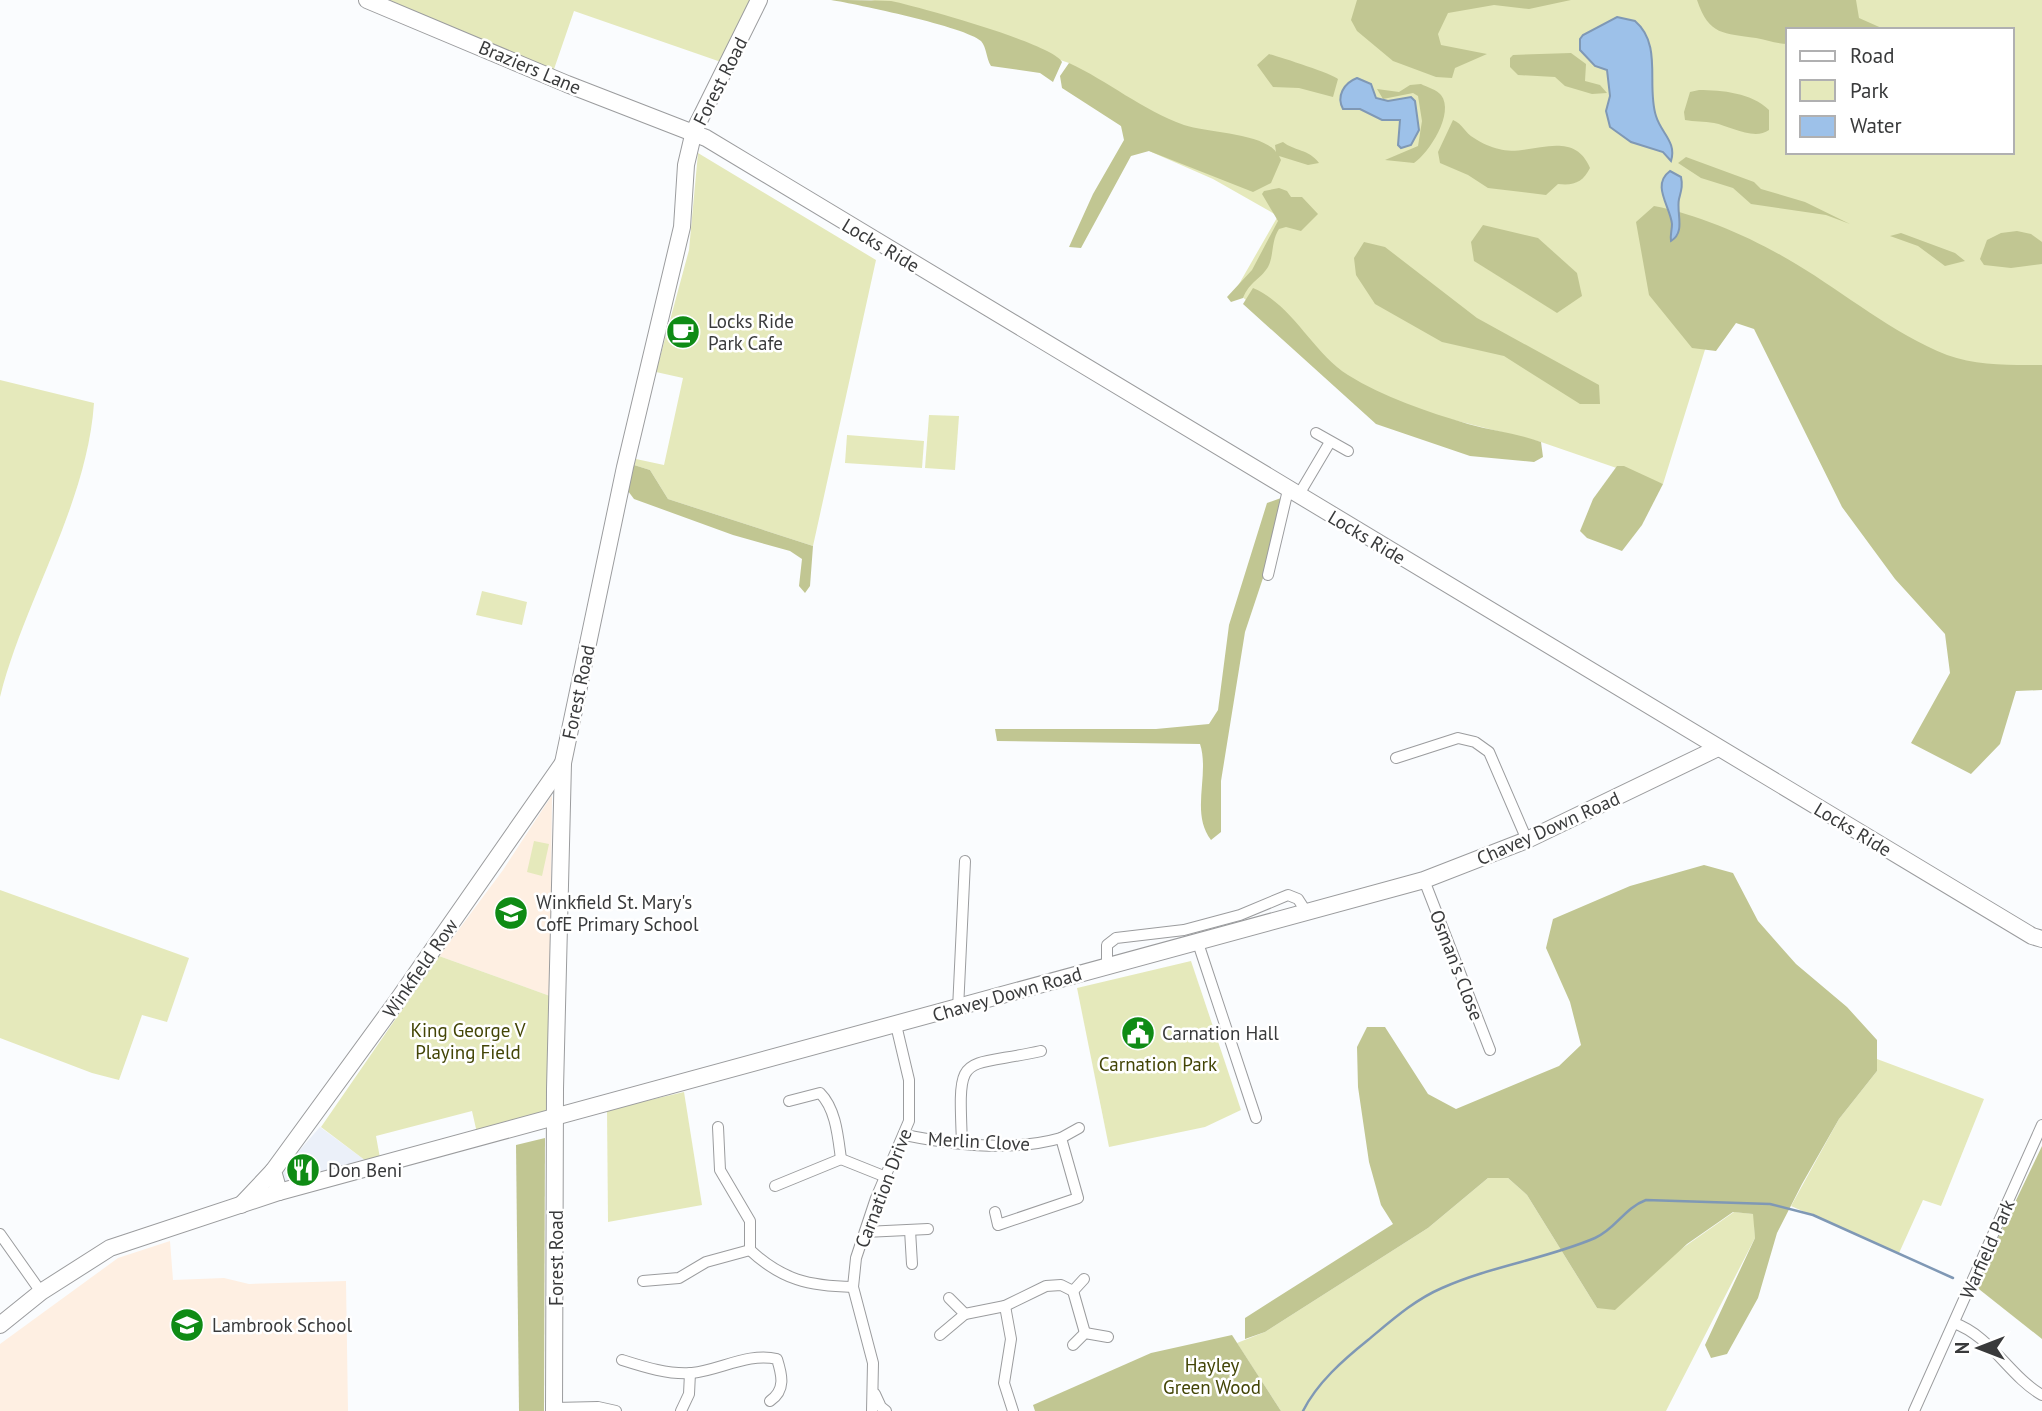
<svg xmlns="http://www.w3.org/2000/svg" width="2042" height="1411" font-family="'PT Sans',sans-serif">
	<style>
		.built { fill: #ebf0f9 }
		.education { fill: #feefe2 }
		.green { fill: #e5e9bb; fill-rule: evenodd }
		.forest { fill: #c1c692 }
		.water { fill: #9dc1e9; stroke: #7f98b5; stroke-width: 2 }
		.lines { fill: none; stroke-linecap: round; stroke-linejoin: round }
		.stream { stroke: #7f98b5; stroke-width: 2.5 }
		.street-casing { stroke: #9b9c9e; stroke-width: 12 }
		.secondary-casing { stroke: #9b9c9e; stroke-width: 18 }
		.street { stroke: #fff; stroke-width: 10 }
		.secondary { stroke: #fff; stroke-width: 16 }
		.labels { text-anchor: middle; stroke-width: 5; stroke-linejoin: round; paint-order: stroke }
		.street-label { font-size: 19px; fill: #393a3b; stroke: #fff }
		.poi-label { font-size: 19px; fill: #393a3b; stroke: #fff; text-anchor: start }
		.park-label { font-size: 19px; fill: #434506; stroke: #fff }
	</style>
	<rect width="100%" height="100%" fill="#fafcfe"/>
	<path class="built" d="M 320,1127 L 366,1161 L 283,1186 L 278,1175 Z"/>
	<g class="education">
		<path d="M 552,795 L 552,796 L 550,996 L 439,956 L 503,870 Z"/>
		<path d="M 170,1241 L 173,1280 L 224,1278 L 249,1284 L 346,1281 L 348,1411 L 0,1411 L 0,1344 L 118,1258 Z"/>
	</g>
	<g class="green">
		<path d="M 389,0 L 750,0 L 721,62 L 574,11 L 553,72 Z"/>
		<path d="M 871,0 L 2042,0 L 2042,397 L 1718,308 L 1663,484 L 1541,442 L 1366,398 L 1235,291 L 1278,216 L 1213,179 L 1149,151 L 1121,126 L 1069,63 L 942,20 ZM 1788,30 L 2012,30 L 2012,152 L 1788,152 Z"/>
		<path d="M 698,153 L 876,260 L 813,546 L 668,499 L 650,470 L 634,465 L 636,459 L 664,465 L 683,378 L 656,372 L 689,250 Z"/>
		<path d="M 0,380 L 94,403 C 87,505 25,598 0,697 Z"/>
		<path d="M 929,415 L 959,416 L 955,470 L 925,468 Z"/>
		<path d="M 847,435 L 924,441 L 922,468 L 845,463 Z"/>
		<path d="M 482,591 L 527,602 L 522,625 L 476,615 Z"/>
		<path d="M 534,841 L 549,844 L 542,876 L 527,872 Z"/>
		<path d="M 0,890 L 189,958 L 167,1022 L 142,1015 L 119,1080 L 92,1073 L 0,1038 Z"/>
		<path d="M 439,956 L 550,996 L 548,1112 L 477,1133 L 472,1111 L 376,1136 L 380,1158 L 366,1161 L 321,1127 Z"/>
		<path d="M 1191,961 L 1241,1110 L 1205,1127 L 1109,1147 L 1077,988 Z"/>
		<path d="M 1877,1059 L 1984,1099 L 1941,1206 L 1923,1200 L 1899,1253 L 1791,1206 L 1839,1119 L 1877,1071 Z"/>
		<path d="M 684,1092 L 702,1205 L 608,1222 L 607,1110 Z"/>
		<path d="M 1488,1178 L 1508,1178 L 1527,1195 L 1597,1308 L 1734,1212 L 1754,1214 L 1755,1238 L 1666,1411 L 1281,1411 L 1237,1343 L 1265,1332 L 1428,1228 Z"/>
	</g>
	<g class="forest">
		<path d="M 831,0 C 850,0 872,0 891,1 C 916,6 1054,44 1062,62 L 1053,82 L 1040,73 L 991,66 C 986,58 987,48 981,41 C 966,27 856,4 831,0 Z"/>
		<path d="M 1357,0 L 1571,0 L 1529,9 L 1494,5 L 1448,13 L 1438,34 L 1441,45 L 1487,54 L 1455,68 L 1452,78 L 1436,77 L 1393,61 L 1357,31 L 1351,20 Z"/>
		<path d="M 1697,0 L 1856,0 L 1859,18 L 1886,30 L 1788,30 L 1788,44 C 1777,44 1767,40 1756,38 C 1724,33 1709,36 1697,0 Z"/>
		<path d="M 1571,53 L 1586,64 L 1585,81 L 1600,85 L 1607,93 L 1592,94 L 1565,86 L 1555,77 L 1518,75 L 1510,67 L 1510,58 L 1513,55 Z"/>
		<path d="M 1269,54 C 1280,57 1333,74 1338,79 L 1333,97 L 1299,88 L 1273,87 L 1257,65 Z"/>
		<path d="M 1069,63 C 1108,81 1142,110 1184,125 C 1208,133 1262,133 1276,152 L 1275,145 L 1283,142 C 1294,151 1309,149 1319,163 L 1308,165 L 1279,156 L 1281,160 L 1271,183 L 1253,192 L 1149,151 L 1131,156 L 1081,248 L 1069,247 L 1093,194 L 1124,140 L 1121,126 L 1062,88 L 1060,76 Z"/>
		<path d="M 1421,84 C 1427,87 1437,90 1441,95 C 1455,113 1429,153 1414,163 L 1385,160 L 1418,146 L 1422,121 L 1418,96 L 1413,93 L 1383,99 L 1377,89 L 1399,92 L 1410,85 Z"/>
		<path d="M 1699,90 C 1722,90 1752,93 1769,110 L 1769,130 C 1754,141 1730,126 1714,123 C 1704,121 1694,122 1685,120 L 1684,112 L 1690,92 Z"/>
		<path d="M 1453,120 C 1463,124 1465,133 1474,138 C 1481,143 1491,147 1499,149 C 1527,158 1573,126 1590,168 C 1583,182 1574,186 1558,184 L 1546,195 L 1488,188 L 1468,175 L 1440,163 L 1438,152 Z"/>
		<path d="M 1686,157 L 1754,182 L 1761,189 L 1805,202 L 1850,224 L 1826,215 L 1751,204 L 1733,188 L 1701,178 L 1678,163 Z"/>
		<path d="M 1279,188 L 1287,191 L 1291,197 L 1302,197 L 1318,214 L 1301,231 L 1286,227 L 1279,229 C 1271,241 1274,256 1268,267 C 1260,280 1250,281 1243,298 L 1231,302 L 1227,297 L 1252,270 L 1278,221 L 1262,194 L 1264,191 Z"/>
		<path d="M 1654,206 C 1701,215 1755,239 1796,264 C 1846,294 1892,333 1947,355 C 1977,366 2011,365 2042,365 L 2042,690 L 2016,691 L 2000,744 L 1971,774 L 1911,743 L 1950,673 L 1945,634 L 1895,579 L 1842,507 L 1754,329 L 1736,323 L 1716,351 L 1692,348 L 1649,295 L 1636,222 Z"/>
		<path d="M 1483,225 L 1538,238 L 1577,273 L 1582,296 L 1557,313 L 1474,261 L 1471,242 Z"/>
		<path d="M 2017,231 L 2031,234 L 2042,242 L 2042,264 L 2011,268 L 1984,265 L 1980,259 L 1987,240 L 2001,233 Z"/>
		<path d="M 1901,233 L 1955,253 L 1965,261 L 1945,266 L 1918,246 L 1890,236 Z"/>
		<path d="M 1364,242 L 1385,247 L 1477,318 L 1599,385 L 1600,404 L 1580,404 L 1504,356 L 1442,342 L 1375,304 L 1356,275 L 1354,258 Z"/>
		<path d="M 1253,288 C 1293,305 1312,352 1348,375 C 1383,397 1428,412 1468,424 C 1493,431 1517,433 1541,442 L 1543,457 L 1534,462 L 1470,456 L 1376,424 L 1243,304 Z"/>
		<path d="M 634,465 L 650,470 L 668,499 L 813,546 L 810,586 L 805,593 L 799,586 L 802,559 L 790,551 L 733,535 L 634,499 L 628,491 Z"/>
		<path d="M 1617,466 L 1624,466 L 1663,484 L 1642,525 L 1622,551 L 1587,538 L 1580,531 L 1593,499 Z"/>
		<path d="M 1281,498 L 1285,512 L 1245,632 L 1221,781 L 1221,832 L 1211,840 C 1190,813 1210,775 1200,744 L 997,741 L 995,729 L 1156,729 L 1209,724 L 1218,710 L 1229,625 L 1267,503 Z"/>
		<path d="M 1704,865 L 1733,873 L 1758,921 L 1796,964 L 1847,1007 L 1877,1040 L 1877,1071 L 1839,1119 L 1802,1184 L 1777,1233 L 1758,1298 L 1727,1354 L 1711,1358 L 1705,1345 L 1755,1238 L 1753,1214 L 1733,1212 L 1687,1244 L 1615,1310 L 1597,1308 L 1527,1195 L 1508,1178 L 1488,1178 L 1428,1228 L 1265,1332 L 1245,1339 L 1245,1318 L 1393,1224 L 1381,1205 L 1369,1162 L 1358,1087 L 1357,1047 L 1367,1027 L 1385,1027 L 1428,1094 L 1456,1109 L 1559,1066 L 1581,1045 L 1570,1002 L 1546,948 L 1553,919 L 1630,886 Z"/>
		<path d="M 545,1138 L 544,1411 L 519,1411 L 516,1145 Z"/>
		<path d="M 2042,1146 L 2042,1339 L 1975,1286 Z"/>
		<path d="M 1232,1335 L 1281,1411 L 1035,1411 L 1033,1405 L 1151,1353 Z"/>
	</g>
	<g class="water">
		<path d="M 1617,17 L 1635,21 C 1663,45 1646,85 1656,116 C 1661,133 1677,142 1671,161 L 1663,152 L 1631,142 L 1610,127 L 1606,111 L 1610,96 L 1607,70 L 1595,66 L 1580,50 L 1580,39 L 1583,35 Z"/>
		<path d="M 1357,78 L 1371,84 L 1376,98 L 1388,101 L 1411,97 L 1415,101 L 1419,130 L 1411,145 L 1401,148 L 1398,145 L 1400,120 L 1382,120 L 1360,109 L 1343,109 C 1336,96 1344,83 1357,78 Z"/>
		<path d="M 1670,171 L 1681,177 C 1683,186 1681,191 1679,199 C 1676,213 1686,232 1671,241 C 1670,235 1672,230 1672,224 C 1670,206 1651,185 1670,171 Z"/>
	</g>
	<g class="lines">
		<path class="stream" d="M 1303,1411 C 1317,1383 1343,1360 1368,1340 C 1391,1321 1414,1300 1442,1288 C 1491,1266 1546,1259 1595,1238 C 1616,1229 1624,1208 1646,1200 L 1770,1204 L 1813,1215 L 1953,1278"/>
		<g class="street-casing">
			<g id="street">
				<path d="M 1316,433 L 1348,451"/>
				<path d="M 1298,496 L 1330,442"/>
				<path d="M 1268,575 L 1288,490"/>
				<path d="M 1396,758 L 1458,738 L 1475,742 L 1489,752 L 1527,840"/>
				<path d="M 1424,880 L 1490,1050"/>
				<path d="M 1198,943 L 1256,1118"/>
				<path d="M 1107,966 L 1107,945 L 1116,938 L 1184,930 L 1240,915 L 1288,895 L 1298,899 L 1307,913"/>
				<path d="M 958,1009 L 965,861"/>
				<path d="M 718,1127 L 720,1170 L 750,1221 L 750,1250 C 782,1280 809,1286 853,1287"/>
				<path d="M 905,1135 C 954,1145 1012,1152 1061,1138 L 1078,1198 L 998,1225 L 995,1212"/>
				<path d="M 1061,1138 L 1079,1128"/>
				<path d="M 962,1143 C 958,1049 959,1069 1041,1051"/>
				<path d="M 841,1159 L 886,1177"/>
				<path d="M 775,1186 L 841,1159 C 838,1137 836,1109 820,1093 L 789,1101"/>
				<path d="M 910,1230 L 912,1264"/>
				<path d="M 865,1232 L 928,1229"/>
				<path d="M 0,1234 L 41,1292"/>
				<path d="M 643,1281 L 679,1278 L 706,1262 L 750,1250"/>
				<path d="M 1073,1291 L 1085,1333"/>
				<path d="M 1005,1306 L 1011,1339 L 1004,1383 L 1013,1411"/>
				<path d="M 965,1314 L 1005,1306 L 1046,1286 L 1061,1285 L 1073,1291 L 1084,1279"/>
				<path d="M 1954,1323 C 1991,1336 2009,1376 2042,1395"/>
				<path d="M 940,1335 L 965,1314 L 949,1298"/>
				<path d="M 1073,1345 L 1085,1333 L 1108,1337"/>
				<path d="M 622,1360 C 644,1367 669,1375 692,1373 C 720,1370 749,1352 777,1359 C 782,1375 786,1390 770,1401"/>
				<path d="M 875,1394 L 881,1407 L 886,1411"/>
				<path d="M 554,1408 L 598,1407 L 616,1411"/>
				<path d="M 681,1411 L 689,1394 L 690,1373"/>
				<path d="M 872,1411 L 873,1363 L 853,1287 L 856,1258 L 876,1198 L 909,1121 L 909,1080 L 896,1025"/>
				<path d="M 1914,1411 L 2042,1125"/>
			</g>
		</g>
		<g class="secondary-casing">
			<g id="secondary">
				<path d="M 367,0 L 567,84 L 706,138 L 2032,936 L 2042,939"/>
				<path d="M 279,1192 L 273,1171 L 397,1001 L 563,763"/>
				<path d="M 241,1205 L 273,1171"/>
				<path d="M 0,1325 L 41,1292 L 110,1248 L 279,1192 L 1424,880 L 1527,840 L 1718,748"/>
				<path d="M 554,1411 L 555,1089 L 563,763 L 625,467 L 682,227 L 686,165 L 694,131 L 759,0"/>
			</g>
		</g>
		<use href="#street" class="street"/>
		<use href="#secondary" class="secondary"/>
	</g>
	<defs>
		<g id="cafe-disc" transform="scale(1.75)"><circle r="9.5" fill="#0f8b15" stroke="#fff"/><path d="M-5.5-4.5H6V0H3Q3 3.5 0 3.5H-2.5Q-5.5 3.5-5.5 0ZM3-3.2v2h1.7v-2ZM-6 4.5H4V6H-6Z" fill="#fff"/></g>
		<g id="school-disc" transform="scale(1.75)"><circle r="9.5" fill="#0f8b15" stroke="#fff"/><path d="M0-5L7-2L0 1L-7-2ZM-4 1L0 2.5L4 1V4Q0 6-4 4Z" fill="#fff"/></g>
		<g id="civic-disc" transform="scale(1.75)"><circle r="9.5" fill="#0f8b15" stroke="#fff"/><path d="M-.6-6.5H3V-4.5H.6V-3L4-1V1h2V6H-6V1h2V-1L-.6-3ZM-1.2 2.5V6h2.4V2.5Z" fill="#fff"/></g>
		<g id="restaurant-disc" transform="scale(1.75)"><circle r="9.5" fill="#0f8b15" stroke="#fff"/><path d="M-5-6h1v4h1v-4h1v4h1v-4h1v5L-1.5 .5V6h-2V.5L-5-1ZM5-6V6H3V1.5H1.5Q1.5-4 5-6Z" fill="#fff"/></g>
	</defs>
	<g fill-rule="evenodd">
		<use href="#cafe-disc" x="683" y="332"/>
		<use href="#school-disc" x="511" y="913"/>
		<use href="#civic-disc" x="1138" y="1033"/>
		<use href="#restaurant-disc" x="303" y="1170"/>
		<use href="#school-disc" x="187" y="1325"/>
	</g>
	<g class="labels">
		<g class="street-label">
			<text transform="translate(530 67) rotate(23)" y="7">Braziers Lane</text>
			<text transform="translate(720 81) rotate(-63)" y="7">Forest Road</text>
			<text transform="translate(881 245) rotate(31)" y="7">Locks Ride</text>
			<text transform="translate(1367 537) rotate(31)" y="7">Locks Ride</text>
			<text transform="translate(578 692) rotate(-78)" y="7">Forest Road</text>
			<text transform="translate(1548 828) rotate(-24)" y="7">Chavey Down Road</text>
			<text transform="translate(1853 829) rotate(31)" y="7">Locks Ride</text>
			<text transform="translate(1457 965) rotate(69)" y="7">Osman's Close</text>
			<text transform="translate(420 968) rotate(-55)" y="7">Winkfield Row</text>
			<text transform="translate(1007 994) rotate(-16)" y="7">Chavey Down Road</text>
			<text transform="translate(979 1141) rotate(3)" y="7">Merlin Clove</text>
			<text transform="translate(883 1188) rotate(-69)" y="7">Carnation Drive</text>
			<text transform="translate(1987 1249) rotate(-66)" y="7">Warfield Park</text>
			<text transform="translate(556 1258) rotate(-90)" y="7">Forest Road</text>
		</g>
		<g class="poi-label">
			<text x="708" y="328">Locks Ride<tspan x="708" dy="22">Park Cafe</tspan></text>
			<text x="536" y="909">Winkfield St. Mary's<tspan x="536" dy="22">CofE Primary School</tspan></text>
			<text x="1162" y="1040">Carnation Hall</text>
			<text x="328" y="1177">Don Beni</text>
			<text x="212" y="1332">Lambrook School</text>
		</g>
		<g class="park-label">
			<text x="468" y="1037">King George V<tspan x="468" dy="22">Playing Field</tspan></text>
			<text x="1158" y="1071">Carnation Park</text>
			<text x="1212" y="1372">Hayley<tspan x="1212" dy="22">Green Wood</tspan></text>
		</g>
	</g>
	<rect x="1786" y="28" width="228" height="126" fill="#ffffff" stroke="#b0b0b1" stroke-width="2"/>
	<rect x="1800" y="51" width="35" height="10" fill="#ffffff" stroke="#b0b0b1" stroke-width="2"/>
	<text x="1850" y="63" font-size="21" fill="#393a3b">Road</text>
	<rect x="1800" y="80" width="35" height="21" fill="#e5e9bb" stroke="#b0b0b1" stroke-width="2"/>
	<text x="1850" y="98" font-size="21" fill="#393a3b">Park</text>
	<rect x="1800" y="116" width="35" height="21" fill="#9dc1e9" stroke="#b0b0b1" stroke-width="2"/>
	<text x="1850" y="133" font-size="21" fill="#393a3b">Water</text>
	<g transform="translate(1979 1348) rotate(270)" stroke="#ffffff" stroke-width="5" paint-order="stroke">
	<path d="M0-5L12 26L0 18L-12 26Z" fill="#393a3b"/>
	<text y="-10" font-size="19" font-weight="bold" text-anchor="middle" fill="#393a3b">N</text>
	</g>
</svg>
